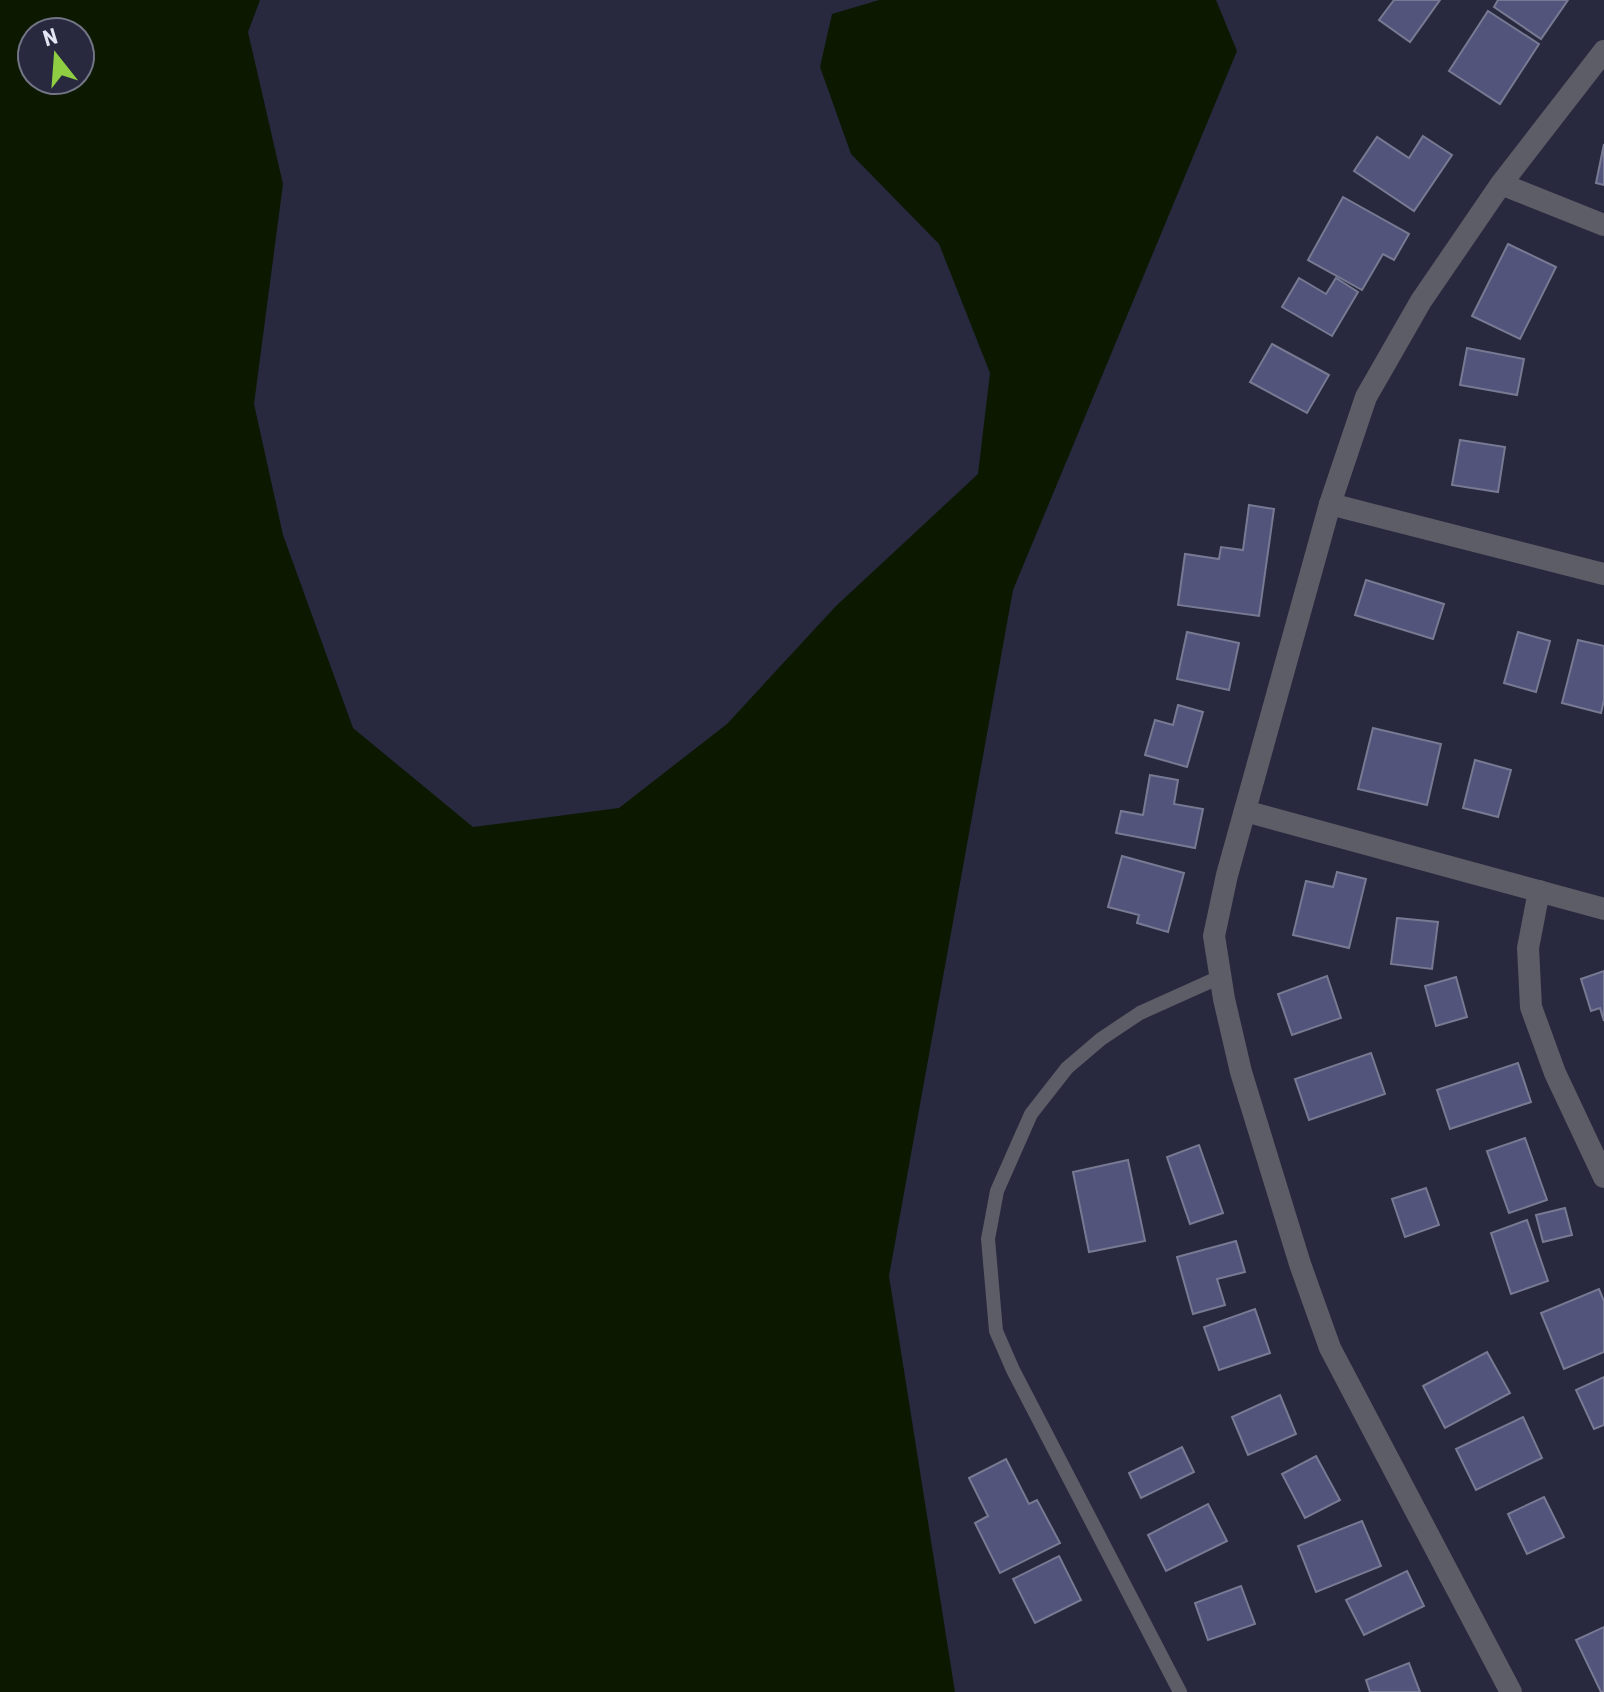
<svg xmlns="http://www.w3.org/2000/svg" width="1604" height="1692" font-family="'Roboto Condensed',sans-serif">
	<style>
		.water { fill: #0c1900; fill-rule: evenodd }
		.building { fill: #52547c; stroke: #777a92; stroke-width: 2 }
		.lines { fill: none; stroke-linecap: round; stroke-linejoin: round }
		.service { stroke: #5c5d67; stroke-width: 14 }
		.minor { stroke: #5c5d67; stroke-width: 22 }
	</style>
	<rect width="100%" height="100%" fill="#28293e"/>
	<path class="water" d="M 0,0 L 260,0 L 248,32 L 283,184 L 254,404 L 283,535 L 353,728 L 473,827 L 619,808 L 727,724 L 836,606 L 978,474 L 990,373 L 939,244 L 851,154 L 820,67 L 832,14 L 879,0 L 1216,0 L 1237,51 L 1013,590 L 889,1276 L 955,1692 L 0,1692 ZM 32,32 L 80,32 L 80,80 L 32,80 Z"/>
	<g class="building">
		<path d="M 1394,0 L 1440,0 L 1410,42 L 1379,20 Z"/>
		<path d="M 1498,0 L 1568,0 L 1541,39 L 1494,7 Z"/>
		<path d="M 1488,11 L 1539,44 L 1500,104 L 1449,71 Z"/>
		<path d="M 1423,136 L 1452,155 L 1414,211 L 1354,171 L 1377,137 L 1409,158 Z"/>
		<path d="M 1604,144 L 1604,185 L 1596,183 Z"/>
		<path d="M 1343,197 L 1409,234 L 1394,260 L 1383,254 L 1362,290 L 1308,260 Z"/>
		<path d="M 1508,244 L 1556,267 L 1520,339 L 1472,316 Z"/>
		<path d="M 1299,278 L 1326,294 L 1336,278 L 1358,292 L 1332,336 L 1282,307 Z"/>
		<path d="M 1272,344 L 1329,375 L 1307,413 L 1250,382 Z"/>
		<path d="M 1467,348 L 1524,359 L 1517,395 L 1460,385 Z"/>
		<path d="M 1460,440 L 1505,447 L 1498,492 L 1452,485 Z"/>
		<path d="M 1249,505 L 1274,509 L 1259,616 L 1178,605 L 1185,554 L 1219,559 L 1221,547 L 1243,550 Z"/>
		<path d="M 1366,580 L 1444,604 L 1433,639 L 1355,615 Z"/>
		<path d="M 1187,632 L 1239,643 L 1229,690 L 1177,679 Z"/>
		<path d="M 1518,632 L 1550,641 L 1536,692 L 1504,683 Z"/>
		<path d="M 1578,640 L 1604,646 L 1604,700 L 1601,713 L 1562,703 Z"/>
		<path d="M 1178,705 L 1203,712 L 1187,767 L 1145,755 L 1155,720 L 1173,725 Z"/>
		<path d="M 1373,728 L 1441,744 L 1427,805 L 1358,789 Z"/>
		<path d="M 1475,760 L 1511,770 L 1498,817 L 1463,808 Z"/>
		<path d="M 1150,775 L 1178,780 L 1174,804 L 1203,809 L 1195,848 L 1116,833 L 1121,811 L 1143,815 Z"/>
		<path d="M 1122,856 L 1184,873 L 1168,932 L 1137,923 L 1139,915 L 1108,907 Z"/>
		<path d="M 1337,872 L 1366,879 L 1349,948 L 1293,935 L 1306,881 L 1333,887 Z"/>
		<path d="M 1397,918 L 1438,922 L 1432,969 L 1391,964 Z"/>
		<path d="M 1604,971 L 1604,1021 L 1600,1008 L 1591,1011 L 1581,979 Z"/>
		<path d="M 1327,976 L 1341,1018 L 1292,1035 L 1278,994 Z"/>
		<path d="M 1456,977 L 1467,1017 L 1436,1026 L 1425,986 Z"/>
		<path d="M 1371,1053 L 1385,1094 L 1309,1120 L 1295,1079 Z"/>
		<path d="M 1518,1063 L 1531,1102 L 1450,1129 L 1437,1090 Z"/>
		<path d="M 1525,1138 L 1547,1200 L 1509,1213 L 1487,1151 Z"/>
		<path d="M 1199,1145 L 1223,1213 L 1190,1224 L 1167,1157 Z"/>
		<path d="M 1128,1160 L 1145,1241 L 1089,1252 L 1073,1172 Z"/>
		<path d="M 1426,1188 L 1439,1225 L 1405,1237 L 1392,1199 Z"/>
		<path d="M 1565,1208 L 1572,1235 L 1543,1242 L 1536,1215 Z"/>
		<path d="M 1527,1220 L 1548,1281 L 1511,1294 L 1491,1233 Z"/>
		<path d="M 1236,1241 L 1245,1272 L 1217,1279 L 1225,1305 L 1193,1314 L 1177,1257 Z"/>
		<path d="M 1599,1289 L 1604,1301 L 1604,1352 L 1564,1369 L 1541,1313 Z"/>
		<path d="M 1255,1309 L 1270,1353 L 1219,1370 L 1204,1327 Z"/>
		<path d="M 1487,1352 L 1510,1393 L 1445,1428 L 1423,1386 Z"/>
		<path d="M 1604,1377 L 1604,1425 L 1594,1429 L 1576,1390 Z"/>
		<path d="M 1280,1395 L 1296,1434 L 1248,1455 L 1232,1417 Z"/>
		<path d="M 1523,1417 L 1542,1458 L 1476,1490 L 1456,1449 Z"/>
		<path d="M 1182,1447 L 1194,1472 L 1141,1498 L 1129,1473 Z"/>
		<path d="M 1316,1456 L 1340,1500 L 1305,1518 L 1282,1474 Z"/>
		<path d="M 1006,1459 L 1029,1504 L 1037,1500 L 1060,1543 L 1000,1573 L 975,1523 L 988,1516 L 969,1478 Z"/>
		<path d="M 1544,1497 L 1564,1537 L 1527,1554 L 1508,1514 Z"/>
		<path d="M 1208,1504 L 1227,1541 L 1166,1571 L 1148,1535 Z"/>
		<path d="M 1362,1521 L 1381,1566 L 1316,1592 L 1298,1546 Z"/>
		<path d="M 1059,1556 L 1081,1600 L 1035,1623 L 1013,1579 Z"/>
		<path d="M 1407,1571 L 1424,1606 L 1364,1635 L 1346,1600 Z"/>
		<path d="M 1241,1586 L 1255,1624 L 1208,1640 L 1195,1603 Z"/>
		<path d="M 1604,1627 L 1604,1692 L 1601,1692 L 1576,1640 Z"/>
		<path d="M 1409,1663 L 1420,1692 L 1370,1692 L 1366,1680 Z"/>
	</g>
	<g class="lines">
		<path class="service" d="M 1180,1692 L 1013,1370 L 996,1331 L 988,1239 L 997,1191 L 1031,1114 L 1067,1068 L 1101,1039 L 1140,1013 L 1220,977"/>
		<g class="minor">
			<path d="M 1501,184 L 1604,225"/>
			<path d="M 1330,504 L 1604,574"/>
			<path d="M 1245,811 L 1604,909"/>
			<path d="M 1539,891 L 1528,948 L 1531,1007 L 1555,1073 L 1604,1177"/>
			<path d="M 1511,1692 L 1330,1348 L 1300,1264 L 1241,1072 L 1224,999 L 1214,936 L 1227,875 L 1330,504 L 1366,397 L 1421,301 L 1501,184 L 1604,51"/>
		</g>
	</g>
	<g transform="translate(56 56) rotate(343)"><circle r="38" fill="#28293e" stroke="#737587" stroke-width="2"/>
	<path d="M0-6L14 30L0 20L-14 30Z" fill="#8fcd42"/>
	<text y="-12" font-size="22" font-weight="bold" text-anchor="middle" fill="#e4e6f4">N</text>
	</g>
</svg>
